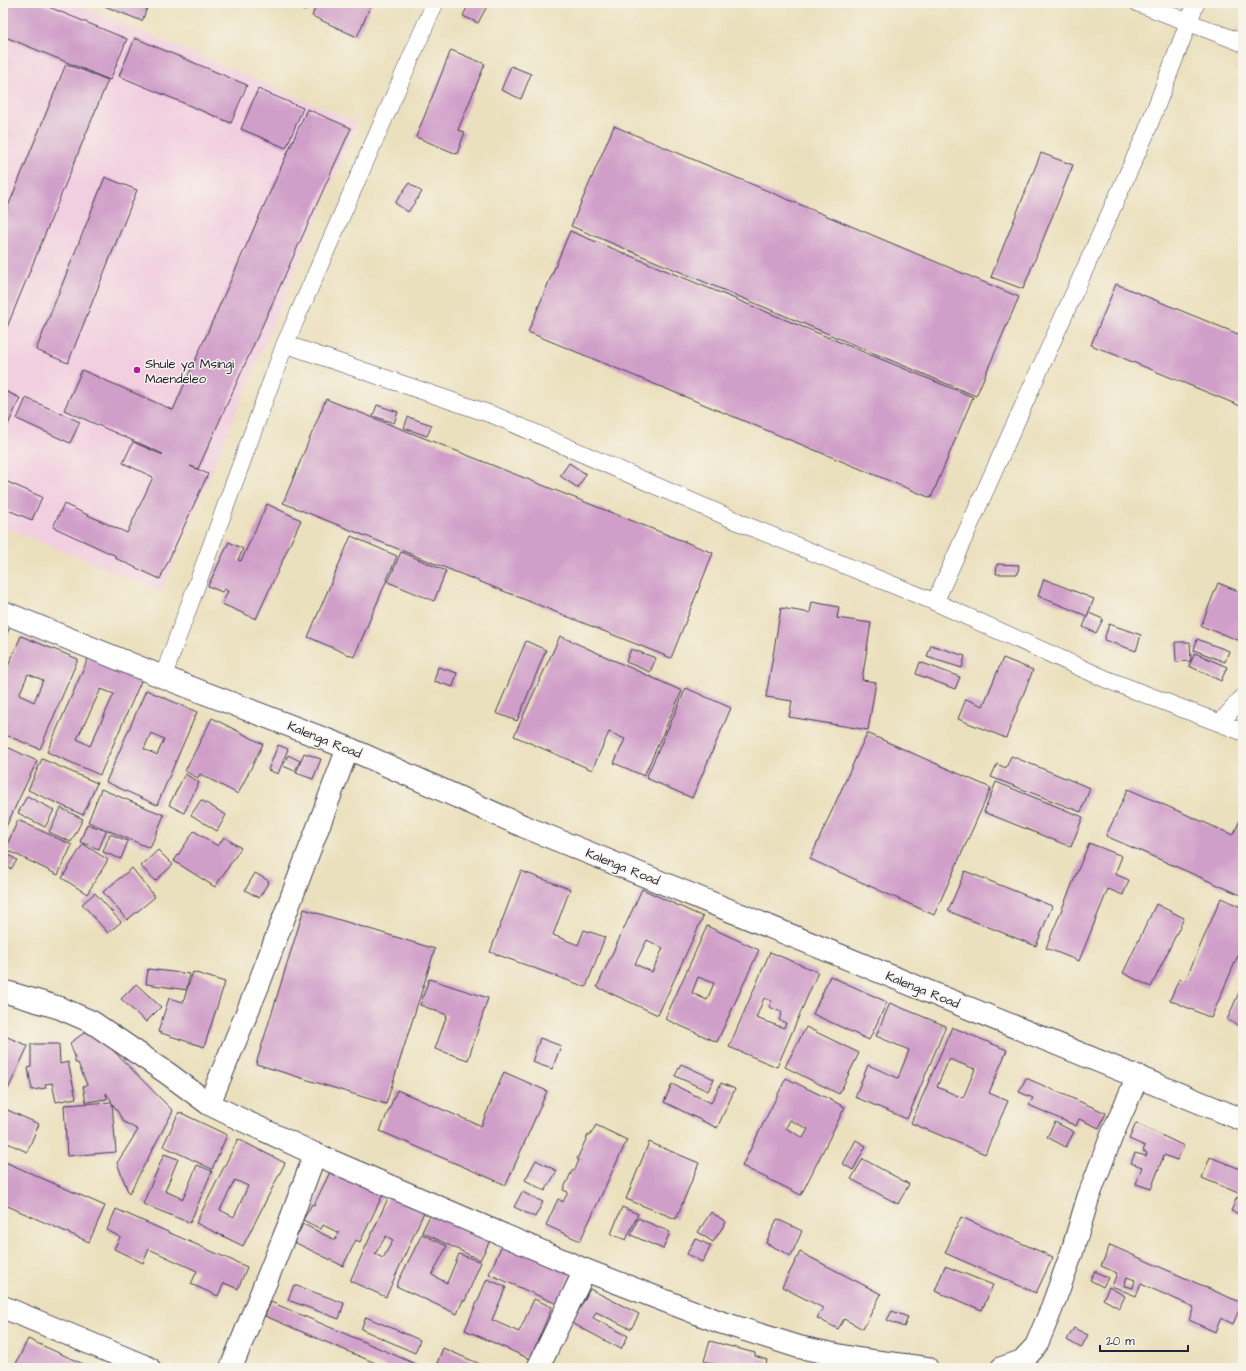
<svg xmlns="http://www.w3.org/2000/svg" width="1246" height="1371" font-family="'Architects Daughter',sans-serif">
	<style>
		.built { fill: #f2cfe0 }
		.building { fill: #d09fc9; fill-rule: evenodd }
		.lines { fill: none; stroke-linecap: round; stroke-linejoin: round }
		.service-casing { stroke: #403e4e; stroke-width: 18 }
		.minor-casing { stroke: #403e4e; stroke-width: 24 }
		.secondary-casing { stroke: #403e4e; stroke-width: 24 }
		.service { stroke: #fff; stroke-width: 17 }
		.minor { stroke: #fff; stroke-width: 22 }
		.secondary { stroke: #fff; stroke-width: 22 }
		.poi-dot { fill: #b5179e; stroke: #f7f3e8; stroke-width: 1.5 }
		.labels { text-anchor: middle; stroke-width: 3; stroke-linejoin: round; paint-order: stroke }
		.poi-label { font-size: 13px; fill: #22223b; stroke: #f7f3e8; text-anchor: start }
		.street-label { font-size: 13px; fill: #22223b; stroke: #f7f3e8 }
	</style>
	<rect width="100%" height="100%" fill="#f7f3e8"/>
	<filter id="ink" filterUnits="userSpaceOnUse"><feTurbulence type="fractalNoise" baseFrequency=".025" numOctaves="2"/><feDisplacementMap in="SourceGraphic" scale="8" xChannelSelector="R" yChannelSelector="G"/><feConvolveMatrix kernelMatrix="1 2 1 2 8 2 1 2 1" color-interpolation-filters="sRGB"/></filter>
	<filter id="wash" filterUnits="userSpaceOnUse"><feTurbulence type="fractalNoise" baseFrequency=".012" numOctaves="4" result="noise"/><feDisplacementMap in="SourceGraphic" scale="16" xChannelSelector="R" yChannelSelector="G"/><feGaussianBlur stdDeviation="0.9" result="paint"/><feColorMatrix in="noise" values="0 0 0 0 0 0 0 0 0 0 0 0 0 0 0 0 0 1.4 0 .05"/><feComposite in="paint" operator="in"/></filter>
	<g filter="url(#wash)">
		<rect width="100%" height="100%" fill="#ebe0bd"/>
		<path class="built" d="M 3,3 L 73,3 L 357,122 L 162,591 L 3,527 Z"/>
		<g id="blocks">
			<g class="building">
				<path d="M 3,3 L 39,3 L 127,39 L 110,80 L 3,36 Z"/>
				<path d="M 102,3 L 149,3 L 142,21 L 102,5 Z"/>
				<path d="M 286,3 L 309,3 L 305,11 Z"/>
				<path d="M 317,3 L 372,3 L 357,37 L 312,16 Z"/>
				<path d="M 469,3 L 481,3 L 487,6 L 478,23 L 463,16 Z"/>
				<path d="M 135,38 L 247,85 L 231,123 L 119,76 Z"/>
				<path d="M 451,50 L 485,64 L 458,130 L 465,132 L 457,154 L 416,137 Z"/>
				<path d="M 66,64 L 108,80 L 3,337 L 3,219 Z"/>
				<path d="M 511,66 L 531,74 L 521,99 L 501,90 Z"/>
				<path d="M 258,89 L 303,108 L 286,148 L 241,129 Z"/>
				<path d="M 307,109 L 351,128 L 198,469 L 190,466 L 208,474 L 160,579 L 115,558 L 116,556 L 53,527 L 64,504 L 127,533 L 153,477 L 123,463 L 133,442 L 163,455 L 163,454 L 64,410 L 82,370 L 173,410 Z"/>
				<path d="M 614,126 L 1019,297 L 976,396 L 571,226 Z"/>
				<path d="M 1041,153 L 1073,165 L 1023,289 L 991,277 Z"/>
				<path d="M 105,177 L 137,190 L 68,363 L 36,350 Z"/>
				<path d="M 409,183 L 422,192 L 408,212 L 395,203 Z"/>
				<path d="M 570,231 L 973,397 L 931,498 L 528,332 Z"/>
				<path d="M 1116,284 L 1243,336 L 1243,407 L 1091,345 Z"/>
				<path d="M 3,390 L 20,398 L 3,436 Z"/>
				<path d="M 26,398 L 80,422 L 70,443 L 17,419 Z"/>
				<path d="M 326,399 L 713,553 L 671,658 L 283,503 Z"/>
				<path d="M 377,405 L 398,412 L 394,423 L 373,416 Z"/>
				<path d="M 408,417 L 432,425 L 427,436 L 404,428 Z"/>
				<path d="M 569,463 L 586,474 L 578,488 L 560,476 Z"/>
				<path d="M 3,480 L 42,497 L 32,520 L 3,508 Z"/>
				<path d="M 267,504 L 301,520 L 256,619 L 222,604 L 228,591 L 224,589 L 222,592 L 208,586 L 229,542 L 243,549 L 238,560 L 241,561 Z"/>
				<path d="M 351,536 L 397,556 L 354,657 L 308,637 Z"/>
				<path d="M 401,552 L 446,571 L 434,601 L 388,582 Z"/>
				<path d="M 997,564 L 1019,565 L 1018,574 L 996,574 Z"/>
				<path d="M 1044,579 L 1094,599 L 1087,616 L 1038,596 Z"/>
				<path d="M 1218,583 L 1243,593 L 1243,642 L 1201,626 Z"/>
				<path d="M 812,602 L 839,607 L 837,618 L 871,623 L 862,680 L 876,682 L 868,730 L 789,717 L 792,701 L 766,697 L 781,608 L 810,613 Z"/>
				<path d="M 1089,613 L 1103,619 L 1096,633 L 1083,627 Z"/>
				<path d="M 3,624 L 10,627 L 3,643 Z"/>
				<path d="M 1109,624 L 1141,635 L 1136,651 L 1104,640 Z"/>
				<path d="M 21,636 L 78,659 L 40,749 L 3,734 L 3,678 ZM 28,674 L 43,680 L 34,702 L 19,695 Z"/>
				<path d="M 560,636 L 682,691 L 644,776 L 614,763 L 625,739 L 609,732 L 592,770 L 514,736 Z"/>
				<path d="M 1197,639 L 1229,651 L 1225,662 L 1194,650 Z"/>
				<path d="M 526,641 L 546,650 L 517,721 L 496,713 Z"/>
				<path d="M 1175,642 L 1190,642 L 1191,661 L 1176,662 Z"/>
				<path d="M 931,645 L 965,656 L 962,668 L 927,657 Z"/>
				<path d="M 631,649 L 656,658 L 650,672 L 626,662 Z"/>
				<path d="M 1195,653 L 1227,667 L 1221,681 L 1189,666 Z"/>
				<path d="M 89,656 L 142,679 L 100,775 L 47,752 ZM 101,689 L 114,694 L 90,746 L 77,739 Z"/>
				<path d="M 1003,658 L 1033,670 L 1006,738 L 958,719 L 966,699 L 983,706 Z"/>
				<path d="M 920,662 L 960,677 L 955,689 L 916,674 Z"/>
				<path d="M 438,667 L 457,673 L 453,687 L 434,681 Z"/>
				<path d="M 686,688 L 731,708 L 692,798 L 646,778 Z"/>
				<path d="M 146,690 L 197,712 L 157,805 L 106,782 ZM 151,733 L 164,739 L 157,755 L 144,749 Z"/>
				<path d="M 212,718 L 263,744 L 238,794 L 200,774 L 198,778 L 185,771 Z"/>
				<path d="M 867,733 L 991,788 L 934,915 L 810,859 Z"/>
				<path d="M 3,745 L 37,761 L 3,833 Z"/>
				<path d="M 278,745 L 288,749 L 278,774 L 268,770 Z"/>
				<path d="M 304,753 L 321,759 L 313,779 L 296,773 Z"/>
				<path d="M 288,755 L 300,761 L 295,771 L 283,766 Z"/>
				<path d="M 1011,756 L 1090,788 L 1081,812 L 991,777 L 997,764 L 1006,768 Z"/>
				<path d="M 42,759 L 97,783 L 83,815 L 28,790 Z"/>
				<path d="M 185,774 L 199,782 L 184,813 L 169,805 Z"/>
				<path d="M 996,782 L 1083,817 L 1071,847 L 984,812 Z"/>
				<path d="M 101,789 L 164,815 L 150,848 L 88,822 Z"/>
				<path d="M 1128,789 L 1233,835 L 1243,814 L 1243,896 L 1106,836 Z"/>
				<path d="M 27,796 L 54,810 L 45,827 L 18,813 Z"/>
				<path d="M 201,800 L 226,815 L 217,831 L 191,815 Z"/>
				<path d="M 61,808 L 83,819 L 71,842 L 49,832 Z"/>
				<path d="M 18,820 L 72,845 L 58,875 L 5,849 Z"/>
				<path d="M 87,824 L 106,831 L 99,849 L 80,842 Z"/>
				<path d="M 194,831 L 218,846 L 224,837 L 241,848 L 215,887 L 174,861 Z"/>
				<path d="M 110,834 L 128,841 L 121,859 L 103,852 Z"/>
				<path d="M 1089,843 L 1122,856 L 1115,874 L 1129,880 L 1123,895 L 1108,889 L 1079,961 L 1046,948 Z"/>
				<path d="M 83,844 L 108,860 L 87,894 L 62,878 Z"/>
				<path d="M 158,850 L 173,865 L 155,881 L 141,866 Z"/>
				<path d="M 4,852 L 17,860 L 11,869 L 3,864 Z"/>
				<path d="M 132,868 L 155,897 L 127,920 L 103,892 Z"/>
				<path d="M 521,871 L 570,889 L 553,935 L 578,945 L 584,930 L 605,937 L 586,987 L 490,952 Z"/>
				<path d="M 965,871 L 1052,906 L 1036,946 L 948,911 Z"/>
				<path d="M 255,873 L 269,881 L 259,898 L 245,890 Z"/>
				<path d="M 642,889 L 703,917 L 658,1015 L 597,987 ZM 647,940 L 663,948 L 652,972 L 635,964 Z"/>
				<path d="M 95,893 L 121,922 L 108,933 L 82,904 Z"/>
				<path d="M 1221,898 L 1243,908 L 1243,944 L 1211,1018 L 1170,1000 L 1179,979 L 1185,981 Z"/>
				<path d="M 1156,904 L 1184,918 L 1151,987 L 1123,973 Z"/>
				<path d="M 304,909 L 435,949 L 386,1104 L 256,1064 Z"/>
				<path d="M 707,926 L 759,950 L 717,1042 L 665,1019 ZM 698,977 L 714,983 L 707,1000 L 692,993 Z"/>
				<path d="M 770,952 L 818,972 L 777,1067 L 729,1047 ZM 764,998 L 772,1001 L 769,1007 L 782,1012 L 779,1020 L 786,1023 L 784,1028 L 756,1018 Z"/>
				<path d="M 148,969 L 189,974 L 187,989 L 193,972 L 225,982 L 204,1047 L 158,1032 L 169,998 L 183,1002 L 187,990 L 146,984 Z"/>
				<path d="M 830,976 L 887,1002 L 869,1040 L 813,1014 Z"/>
				<path d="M 429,979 L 488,998 L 468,1060 L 435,1049 L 447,1015 L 420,1005 Z"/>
				<path d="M 1243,983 L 1243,1027 L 1227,1020 Z"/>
				<path d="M 136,984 L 161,1007 L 146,1022 L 121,999 Z"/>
				<path d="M 890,1003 L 946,1026 L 907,1119 L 855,1097 L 868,1065 L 898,1078 L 909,1050 L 876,1036 Z"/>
				<path d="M 806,1027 L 859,1053 L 839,1094 L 785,1067 Z"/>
				<path d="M 952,1027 L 1007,1050 L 989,1093 L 1008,1101 L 985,1154 L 911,1123 ZM 949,1059 L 975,1069 L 963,1098 L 937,1087 Z"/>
				<path d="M 91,1028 L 173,1111 L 129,1194 L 117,1163 L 138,1130 L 124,1122 L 112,1103 L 116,1152 L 67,1156 L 64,1105 L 112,1102 L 106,1093 L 107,1099 L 86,1102 L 83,1086 L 87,1085 L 78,1063 L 75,1063 L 75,1057 L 70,1043 Z"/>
				<path d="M 3,1035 L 28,1046 L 3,1100 Z"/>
				<path d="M 540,1038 L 561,1046 L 552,1069 L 532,1062 Z"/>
				<path d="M 31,1044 L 59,1044 L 60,1064 L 68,1062 L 76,1098 L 56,1102 L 52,1083 L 45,1084 L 46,1088 L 32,1090 L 28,1068 L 31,1067 Z"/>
				<path d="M 681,1064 L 714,1079 L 708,1091 L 675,1076 Z"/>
				<path d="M 504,1072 L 547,1091 L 506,1185 L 380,1131 L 397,1090 L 481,1126 Z"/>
				<path d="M 786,1078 L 845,1107 L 801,1195 L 742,1166 ZM 790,1120 L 808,1129 L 803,1138 L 786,1128 Z"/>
				<path d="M 1026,1078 L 1106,1113 L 1099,1128 L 1079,1119 L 1076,1126 L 1029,1105 L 1033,1098 L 1019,1092 Z"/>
				<path d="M 721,1083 L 735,1089 L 717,1128 L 664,1102 L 672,1084 L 711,1103 Z"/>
				<path d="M 3,1108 L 39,1124 L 27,1152 L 3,1141 Z"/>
				<path d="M 179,1112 L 227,1135 L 212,1169 L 163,1146 Z"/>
				<path d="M 1055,1122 L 1074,1132 L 1066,1147 L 1047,1137 Z"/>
				<path d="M 1136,1123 L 1184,1146 L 1177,1160 L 1164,1155 L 1151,1189 L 1136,1184 L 1142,1167 L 1131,1163 L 1135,1153 L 1146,1156 L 1147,1153 L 1143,1151 L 1145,1146 L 1129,1139 Z"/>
				<path d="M 596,1125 L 627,1140 L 580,1241 L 546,1225 L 558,1199 L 563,1202 L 568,1192 L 563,1190 L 573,1169 L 575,1170 L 579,1160 L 577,1159 L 588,1135 L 590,1136 Z"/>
				<path d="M 238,1139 L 285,1163 L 243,1246 L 196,1223 ZM 235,1180 L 248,1186 L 234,1217 L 220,1210 Z"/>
				<path d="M 856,1140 L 866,1146 L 853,1170 L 843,1164 Z"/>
				<path d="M 649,1142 L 699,1163 L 676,1219 L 626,1199 Z"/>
				<path d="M 164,1154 L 178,1159 L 165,1191 L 183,1199 L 197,1165 L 212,1171 L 190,1223 L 143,1204 Z"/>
				<path d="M 1210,1157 L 1243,1170 L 1243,1195 L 1202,1178 Z"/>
				<path d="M 863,1159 L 909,1184 L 898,1204 L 851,1179 Z"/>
				<path d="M 536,1160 L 557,1171 L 545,1191 L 525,1180 Z"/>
				<path d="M 3,1161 L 105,1206 L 89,1242 L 3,1204 Z"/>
				<path d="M 332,1168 L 384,1192 L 360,1242 L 356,1240 L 343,1266 L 294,1242 L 303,1224 L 335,1240 L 339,1233 L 323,1225 L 321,1229 L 303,1220 L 312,1204 L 314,1205 Z"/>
				<path d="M 522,1192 L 543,1202 L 535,1217 L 514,1207 Z"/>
				<path d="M 390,1194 L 425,1210 L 386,1297 L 350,1281 ZM 386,1236 L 393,1240 L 383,1258 L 375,1254 Z"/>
				<path d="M 1237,1197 L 1243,1200 L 1243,1215 L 1231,1211 Z"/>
				<path d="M 622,1207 L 638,1214 L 626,1240 L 611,1234 Z"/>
				<path d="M 116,1209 L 247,1267 L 238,1289 L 224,1283 L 218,1296 L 191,1284 L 197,1271 L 149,1249 L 143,1263 L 114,1249 L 120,1237 L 107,1230 Z"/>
				<path d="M 432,1211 L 491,1239 L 480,1260 L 422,1232 Z"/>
				<path d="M 711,1212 L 726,1222 L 713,1242 L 698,1232 Z"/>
				<path d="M 961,1217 L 1053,1257 L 1036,1293 L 945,1253 Z"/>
				<path d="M 638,1218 L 670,1232 L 663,1249 L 631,1235 Z"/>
				<path d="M 777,1219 L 802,1231 L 791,1256 L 766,1243 Z"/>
				<path d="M 422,1234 L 447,1246 L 432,1275 L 447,1283 L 459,1254 L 481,1262 L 465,1301 L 463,1300 L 457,1314 L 396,1286 Z"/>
				<path d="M 505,1238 L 573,1267 L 557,1304 L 489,1274 Z"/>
				<path d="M 695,1238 L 711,1246 L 702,1262 L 687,1254 Z"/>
				<path d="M 1110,1245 L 1242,1303 L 1233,1324 L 1221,1318 L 1215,1332 L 1189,1320 L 1194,1307 L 1141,1284 L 1136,1296 L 1112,1286 L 1117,1273 L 1101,1266 ZM 1127,1277 L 1135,1280 L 1133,1288 L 1124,1286 Z"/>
				<path d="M 800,1252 L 881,1294 L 863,1329 L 844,1319 L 838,1329 L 817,1318 L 823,1308 L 782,1287 Z"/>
				<path d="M 945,1266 L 993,1285 L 982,1310 L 935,1291 Z"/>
				<path d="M 1095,1271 L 1108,1278 L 1103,1287 L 1090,1280 Z"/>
				<path d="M 487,1279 L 506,1287 L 492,1320 L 519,1332 L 534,1299 L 552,1307 L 530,1359 L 465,1330 Z"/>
				<path d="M 294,1285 L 344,1303 L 339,1319 L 288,1300 Z"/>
				<path d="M 1109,1287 L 1125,1296 L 1119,1308 L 1103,1299 Z"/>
				<path d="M 590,1289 L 639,1314 L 631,1329 L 596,1312 L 593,1318 L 628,1336 L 621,1349 L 572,1323 Z"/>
				<path d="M 271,1302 L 425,1368 L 387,1368 L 265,1316 Z"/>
				<path d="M 892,1311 L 908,1317 L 904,1327 L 887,1320 Z"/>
				<path d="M 366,1317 L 420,1340 L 415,1353 L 361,1329 Z"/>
				<path d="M 1074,1328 L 1088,1335 L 1081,1348 L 1067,1340 Z"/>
				<path d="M 28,1339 L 83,1364 L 81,1368 L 14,1368 Z"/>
				<path d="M 710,1341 L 755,1353 L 755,1356 L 767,1360 L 765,1368 L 726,1368 L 704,1361 Z"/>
				<path d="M 443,1348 L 489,1368 L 448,1368 L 437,1363 Z"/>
			</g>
		</g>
	</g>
	<g filter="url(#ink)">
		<use href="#blocks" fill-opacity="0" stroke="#403e4e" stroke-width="1"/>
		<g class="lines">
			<g class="service-casing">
				<g id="service">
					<path d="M 1138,3 L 1243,43"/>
					<path d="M 285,344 L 496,416 L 748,526 L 935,602 L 1108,680 L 1243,732"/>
					<path d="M 935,602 L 1146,133 L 1196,3"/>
					<path d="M 163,677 L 285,344 L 435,3"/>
					<path d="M 1220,723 L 1243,697"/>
				</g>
			</g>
			<g class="minor-casing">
				<g id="minor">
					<path d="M 3,991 L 60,1008 L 92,1022 L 167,1073 L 209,1104 L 240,1119 L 315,1154 L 585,1270 L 720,1322 L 799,1347 L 857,1359 L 927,1368"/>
					<path d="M 209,1104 L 258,986 L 348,748"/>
					<path d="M 3,1307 L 149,1368"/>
					<path d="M 231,1368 L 288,1227 L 315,1154"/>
					<path d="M 538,1368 L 585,1270"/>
					<path d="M 1002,1368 L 1022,1361 L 1036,1346 L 1051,1310 L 1072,1252 L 1088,1198 L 1112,1135 L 1138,1076"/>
				</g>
			</g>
			<g class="secondary-casing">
				<path id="secondary" d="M 3,612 L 163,677 L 348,748 L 523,826 L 1243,1120"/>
			</g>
			<use href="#service" class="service"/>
			<use href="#minor" class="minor"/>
			<use href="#secondary" class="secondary"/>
		</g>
	</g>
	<circle class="poi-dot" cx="137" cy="370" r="4"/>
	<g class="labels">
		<g class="poi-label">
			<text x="145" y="368">Shule ya Msingi<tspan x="145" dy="15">Maendeleo</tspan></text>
		</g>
		<g class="street-label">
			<text transform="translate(325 739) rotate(22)" y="5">Kalenga Road</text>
			<text transform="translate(623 866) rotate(22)" y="5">Kalenga Road</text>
			<text transform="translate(923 989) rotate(22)" y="5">Kalenga Road</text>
		</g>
	</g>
	<rect width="1246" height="1371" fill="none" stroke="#f7f3e8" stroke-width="16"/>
	<path d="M1100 1345v6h88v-6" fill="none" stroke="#22223b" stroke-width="2"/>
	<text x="1106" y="1345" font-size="12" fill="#22223b" stroke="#f7f3e8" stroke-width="3" paint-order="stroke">20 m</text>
</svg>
